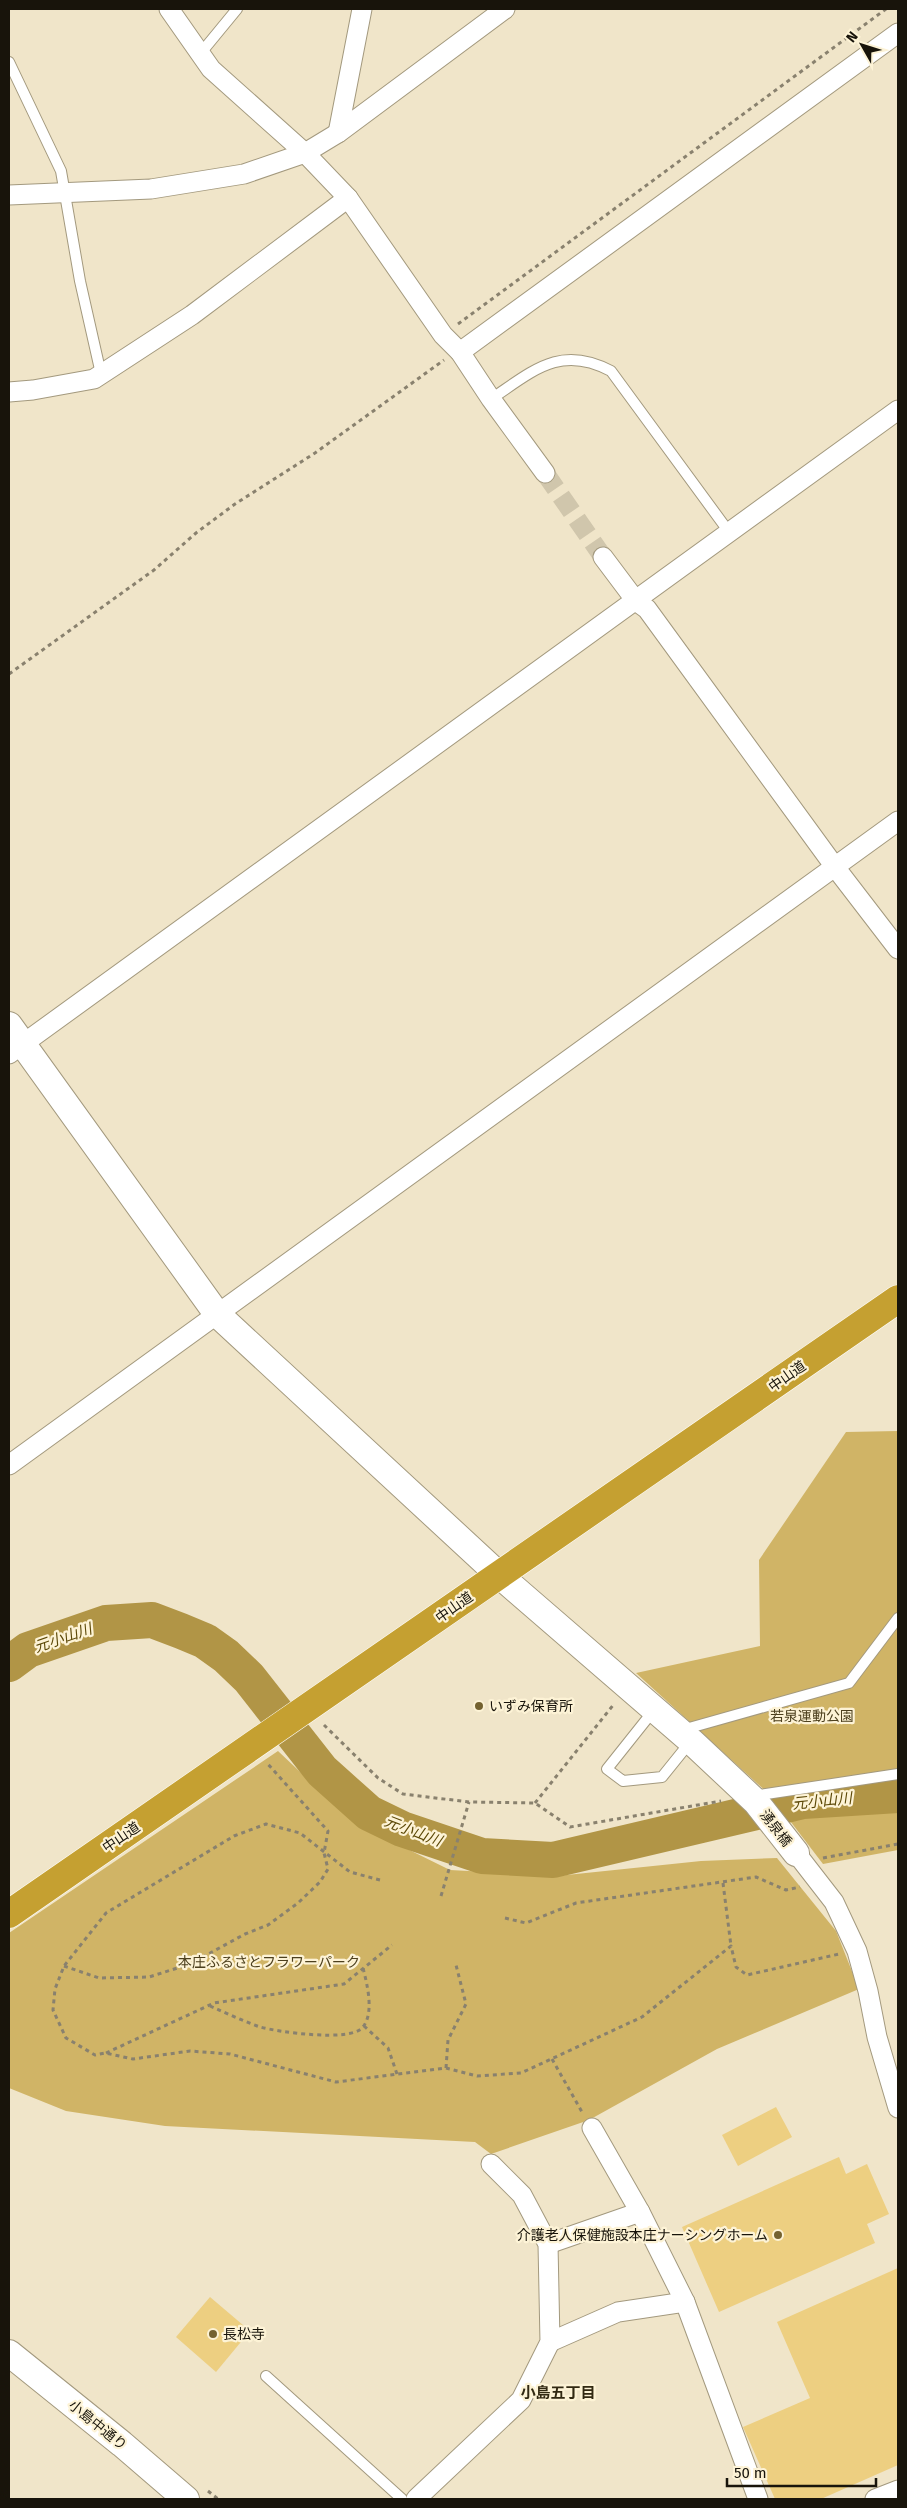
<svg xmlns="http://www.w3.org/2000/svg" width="907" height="2508" font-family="'Fira Sans','Noto Sans JP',sans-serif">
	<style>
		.green { fill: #d0b466 }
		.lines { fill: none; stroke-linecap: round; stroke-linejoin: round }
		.river { stroke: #b19546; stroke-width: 36 }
		.building { fill: #edcf81 }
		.street-tunnel { stroke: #d0c6ac; stroke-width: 19; stroke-dasharray: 19 9; stroke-linecap: butt }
		.lane-casing { stroke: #a3997e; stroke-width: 12 }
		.street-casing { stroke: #a3997e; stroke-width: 21 }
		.secondary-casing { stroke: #a3997e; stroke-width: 28 }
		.highway-casing { stroke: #fff; stroke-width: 29 }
		.path { stroke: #89816e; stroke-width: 3; stroke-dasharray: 4 4; stroke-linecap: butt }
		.lane { stroke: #fff; stroke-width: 10 }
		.street { stroke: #fff; stroke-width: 19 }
		.secondary { stroke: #fff; stroke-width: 26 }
		.highway { stroke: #c5a031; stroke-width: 28 }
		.poi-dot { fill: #746230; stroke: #fdf3d6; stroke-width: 2 }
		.labels { text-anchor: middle; stroke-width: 4.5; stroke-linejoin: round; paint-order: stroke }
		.street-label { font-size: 14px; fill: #18140b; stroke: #fdf3d6 }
		.poi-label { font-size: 14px; fill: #18140b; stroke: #fdf3d6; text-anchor: start }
		.park-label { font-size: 14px; fill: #4d401e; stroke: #fdf3d6 }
		.water-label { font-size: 15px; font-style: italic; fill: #5c4807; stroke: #fdf3d6 }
		.neighbourhood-label { font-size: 15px; font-weight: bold; fill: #322912; stroke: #fdf3d6 }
	</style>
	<rect width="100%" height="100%" fill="#f0e5c9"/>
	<g class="green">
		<path d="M 898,1431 L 898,1850 L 823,1864 L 771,1796 L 636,1673 L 760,1646 L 759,1560 L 846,1432 Z"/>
		<path d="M 278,1751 L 315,1786 L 383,1837 L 450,1870 L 557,1876 L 701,1861 L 777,1858 L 836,1931 L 859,1989 L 717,2049 L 589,2120 L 491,2154 L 475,2142 L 165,2126 L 66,2111 L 9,2088 L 9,1933 Z"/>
	</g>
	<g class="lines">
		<path class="river" d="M 9,1664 L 28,1650 L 106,1623 L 152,1620 L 181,1631 L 205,1641 L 226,1656 L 249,1678 L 322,1771 L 369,1813 L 402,1829 L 482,1856 L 553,1860 L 803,1801 L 898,1795"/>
	</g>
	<g class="building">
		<path d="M 776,2107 L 792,2137 L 738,2166 L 722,2135 Z"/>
		<path d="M 839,2157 L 846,2174 L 867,2164 L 889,2214 L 867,2224 L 875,2243 L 719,2312 L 682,2227 Z"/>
		<path d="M 898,2268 L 898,2465 L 821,2499 L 775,2499 L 743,2427 L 810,2398 L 777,2322 Z"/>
		<path d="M 210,2297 L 250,2331 L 216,2372 L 176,2337 Z"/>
	</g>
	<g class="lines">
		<path class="street-tunnel" d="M 545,473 L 603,557"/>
		<g class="lane-casing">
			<g id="lane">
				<path d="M 200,54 L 237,9"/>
				<path d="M 9,62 L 61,171 L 80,281 L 101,374"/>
				<path d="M 491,399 C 533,371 560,344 611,371 L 729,532"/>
				<path d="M 654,1710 L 607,1769 L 623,1781 L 662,1777 L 691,1741"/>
				<path d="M 682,1730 L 849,1683 L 898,1618"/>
				<path d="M 753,1796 L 898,1774"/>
				<path d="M 266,2376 L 402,2499"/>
			</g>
		</g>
		<g class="street-casing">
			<g id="street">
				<path d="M 169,9 L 211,69 L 305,153 L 348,198 L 443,335 L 460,352 L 491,399 L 545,473"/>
				<path d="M 338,133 L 362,9"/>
				<path d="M 9,195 L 151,189 L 244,174 L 305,153 L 338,133 L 505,9"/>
				<path d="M 460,352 L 898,33"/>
				<path d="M 9,392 L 33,390 L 94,379 L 192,315 L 348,198"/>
				<path d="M 603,557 L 636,601 L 647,609 L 835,867 L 898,949"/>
				<path d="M 9,1054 L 898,410"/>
				<path d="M 9,1465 L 898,821"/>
				<path d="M 796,1853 L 834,1902 L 857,1951 L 868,1991 L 877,2037 L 898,2108"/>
				<path d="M 592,2128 L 640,2212 L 685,2302 L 758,2499"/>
				<path d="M 548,2244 L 640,2212"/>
				<path d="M 550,2342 L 618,2312 L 685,2302"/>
				<path d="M 416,2499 L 521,2400 L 550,2342 L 548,2244 L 522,2195 L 491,2164"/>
				<path d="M 875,2499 L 898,2490"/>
			</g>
		</g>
		<g class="secondary-casing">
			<g id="secondary">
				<path d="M 9,1025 L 217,1314 L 499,1575 L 691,1741 L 756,1802 L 796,1853"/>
				<path d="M 9,2353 L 122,2444 L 186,2499"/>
			</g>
		</g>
		<g class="highway-casing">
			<path id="highway" d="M 9,1914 L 898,1299"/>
		</g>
		<g class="path">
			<path d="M 458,324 L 886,9"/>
			<path d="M 9,674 L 154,570 L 196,533 L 235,504 L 315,453 L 444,360"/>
			<path d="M 324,1725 L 378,1778 L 403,1794 L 469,1802 L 535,1803 L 570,1827 L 721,1801"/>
			<path d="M 535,1803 L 614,1704"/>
			<path d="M 823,1858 L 898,1844"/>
			<path d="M 380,1880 L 350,1872 L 300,1833 L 266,1824 L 234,1836 L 106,1913 L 64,1966 L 55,1989 L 53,2010 L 66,2038 L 95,2055 L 105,2053 L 133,2059 L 190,2051 L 230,2054 L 336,2082 L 446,2068 L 477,2076 L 521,2073 L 642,2017 L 731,1946 L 736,1967 L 747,1975 L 839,1954"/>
			<path d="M 723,1883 L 731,1946"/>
			<path d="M 441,1896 L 469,1802"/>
			<path d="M 505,1918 L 526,1923 L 576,1903 L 756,1877 L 786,1890 L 800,1887"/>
			<path d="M 64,1966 L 99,1978 L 149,1977 L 190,1964 L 245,1934 L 268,1925 L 298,1903 L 320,1882 L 328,1869 L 324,1853 L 328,1831 L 266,1762"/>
			<path d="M 210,2006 C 226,2013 243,2021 260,2027 C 278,2032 349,2042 362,2028 C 375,2014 367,1984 363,1968"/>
			<path d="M 364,2026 L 388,2048 L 397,2074"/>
			<path d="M 106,2053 L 214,2003 L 344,1984 L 392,1945"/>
			<path d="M 552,2059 L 582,2112"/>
			<path d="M 446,2068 L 448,2040 L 466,2004 L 456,1965"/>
			<path d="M 208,2491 L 218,2499"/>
		</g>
		<use href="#lane" class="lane"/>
		<use href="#street" class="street"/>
		<use href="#secondary" class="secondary"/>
		<use href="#highway" class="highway"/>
	</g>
	<g class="poi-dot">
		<circle cx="479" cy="1706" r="5"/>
		<circle cx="778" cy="2235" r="5"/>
		<circle cx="213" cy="2334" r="5"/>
	</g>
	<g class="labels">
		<g class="street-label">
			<text transform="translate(787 1376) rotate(-35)" y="5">中山道</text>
			<text transform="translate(454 1607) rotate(-35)" y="5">中山道</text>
			<text transform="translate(776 1828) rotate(52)" y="5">湧泉橋</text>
			<text transform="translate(121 1837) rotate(-34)" y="5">中山道</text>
			<text transform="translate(98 2425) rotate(39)" y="5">小島中通り</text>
		</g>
		<g class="poi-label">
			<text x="489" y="1711">いずみ保育所</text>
			<text x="768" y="2240" text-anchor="end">介護老人保健施設本庄ナーシングホーム</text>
			<text x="223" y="2339">長松寺</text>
		</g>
		<g class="park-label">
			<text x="812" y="1721">若泉運動公園</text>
			<text x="269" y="1967">本庄ふるさとフラワーパーク</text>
		</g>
		<g class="water-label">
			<text transform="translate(63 1638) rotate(-19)" y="5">元小山川</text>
			<text transform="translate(822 1801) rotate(-6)" y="5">元小山川</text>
			<text transform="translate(413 1831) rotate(21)" y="5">元小山川</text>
		</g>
		<g class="neighbourhood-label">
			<text x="558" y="2398">小島五丁目</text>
		</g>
	</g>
	<rect width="907" height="2508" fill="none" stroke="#18140b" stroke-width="20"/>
	<g transform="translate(862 45) rotate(309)" stroke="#fdf3d6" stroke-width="4" paint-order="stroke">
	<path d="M0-4L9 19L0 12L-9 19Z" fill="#18140b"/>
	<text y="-8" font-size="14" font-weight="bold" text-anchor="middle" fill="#18140b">N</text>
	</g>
	<path d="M727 2478v8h149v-8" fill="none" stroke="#18140b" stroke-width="2.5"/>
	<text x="734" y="2478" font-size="15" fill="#18140b" stroke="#fdf3d6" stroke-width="4" paint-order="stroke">50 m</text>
</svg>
